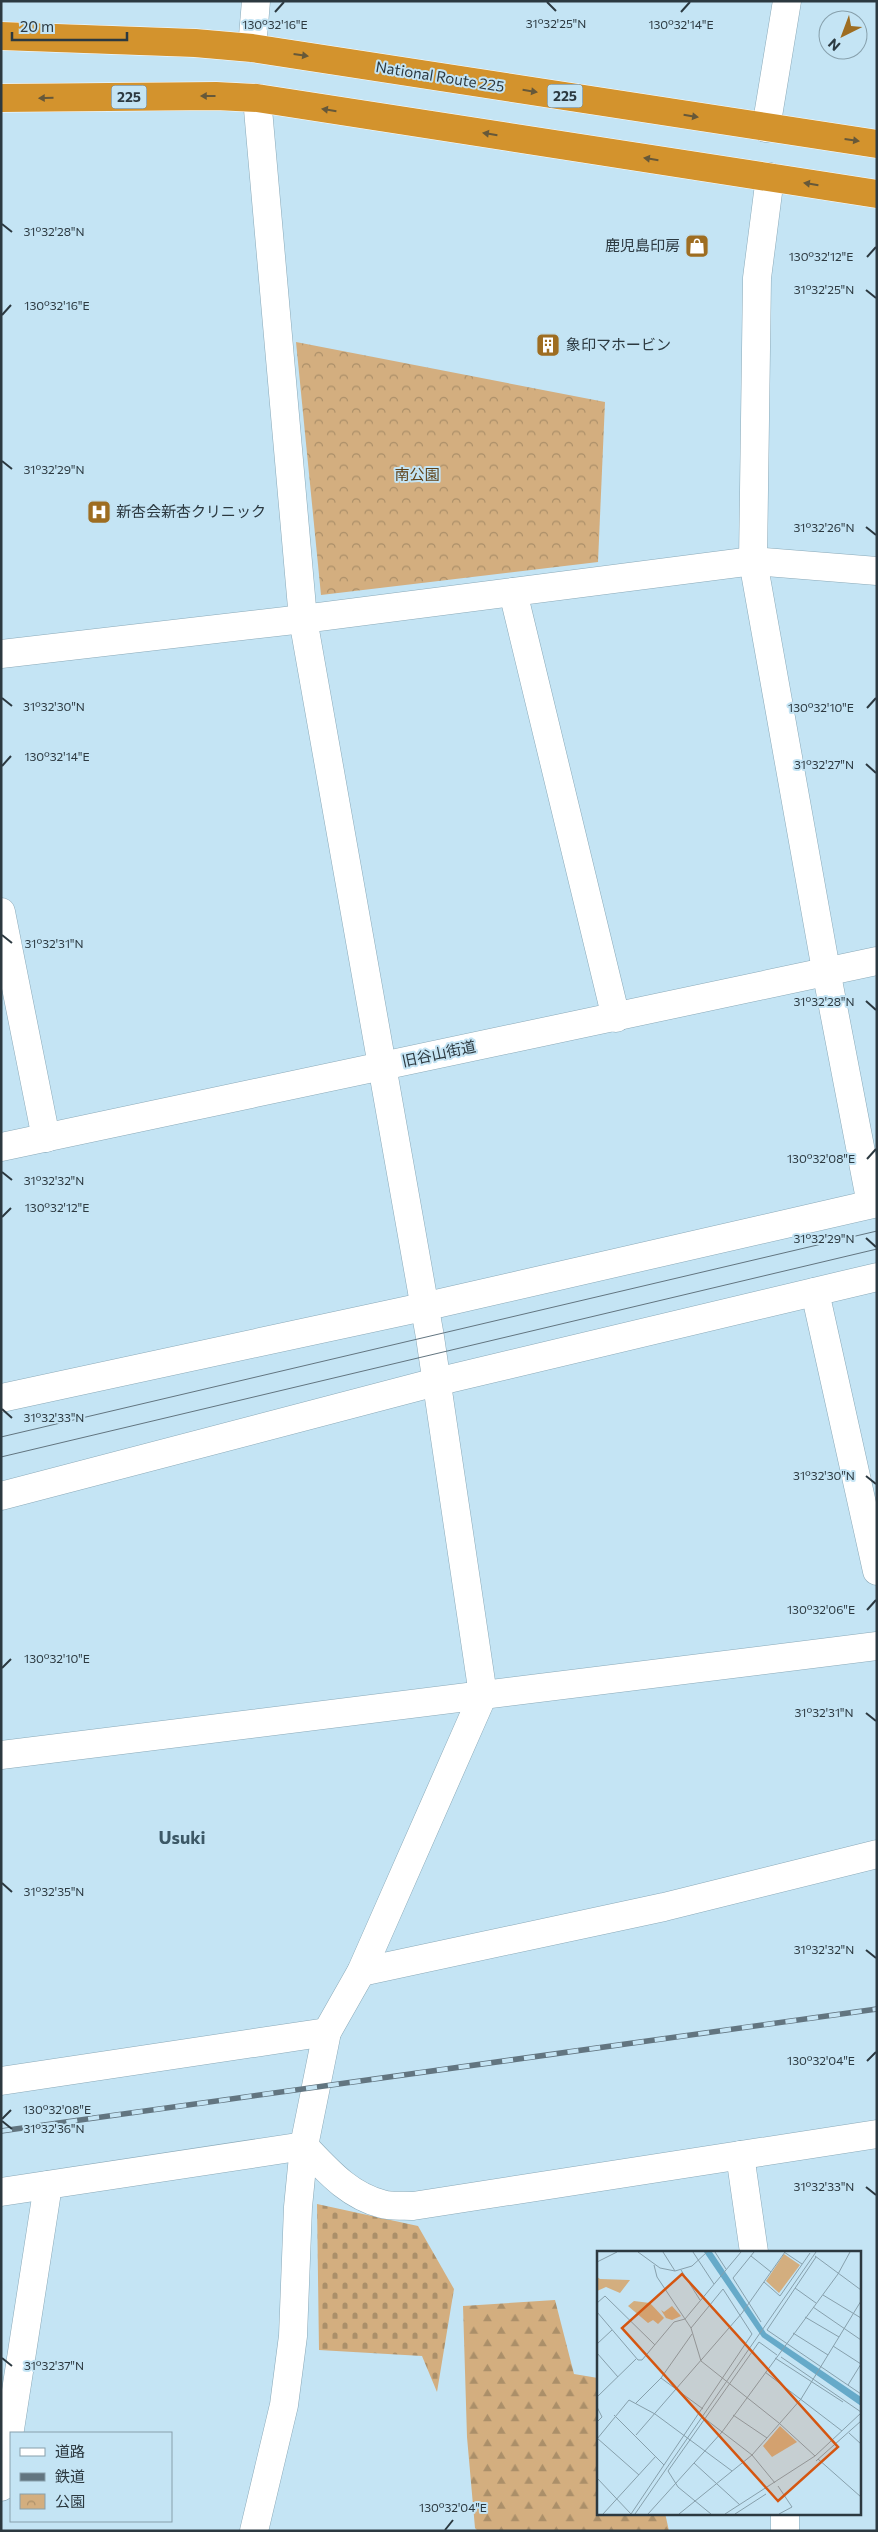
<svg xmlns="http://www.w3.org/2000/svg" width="878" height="2532" font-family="Commissioner,'Noto Sans JP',sans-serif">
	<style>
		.forest { fill: url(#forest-firs) }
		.cemetery { fill: url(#cemetery-stones) }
		.park { fill: url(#park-crowns) }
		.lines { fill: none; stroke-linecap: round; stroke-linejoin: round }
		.minor-casing { stroke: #8aa9b8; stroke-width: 29 }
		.highway-casing { stroke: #fff; stroke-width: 29 }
		.minor { stroke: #fff; stroke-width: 28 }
		.highway { stroke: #d3932d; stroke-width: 28 }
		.tram { stroke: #627580; stroke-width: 1 }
		.rail-casing { stroke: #627580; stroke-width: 5.5 }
		.rail { stroke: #c4e4f4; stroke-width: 4; stroke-dasharray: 11; stroke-linecap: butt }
		.oneway { fill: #665839 }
		.ticks { fill: none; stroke: #2c3940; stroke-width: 2 }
		.labels { text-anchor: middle; stroke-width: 4; stroke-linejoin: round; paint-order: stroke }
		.shield { fill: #c4e4f4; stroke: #5a6c76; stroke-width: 1 }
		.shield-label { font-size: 14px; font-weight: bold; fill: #2c3940 }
		.street-label { font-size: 15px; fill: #2c3940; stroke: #c4e4f4 }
		.poi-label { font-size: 15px; fill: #2c3940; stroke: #c4e4f4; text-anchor: start }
		.park-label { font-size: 15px; fill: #5d4118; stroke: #c4e4f4 }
		.quarter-label { font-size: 18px; font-weight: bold; fill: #3c5866; stroke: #c4e4f4 }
		.inset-road { fill: none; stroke: #87a0ac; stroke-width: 1 }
		.view { fill: #d55611; fill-opacity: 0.15; stroke: #d55611; stroke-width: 2.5 }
		.inset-edge { fill: none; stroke: #2c3940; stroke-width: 2.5 }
		.ticks-label { font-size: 12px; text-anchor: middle; fill: #2c3940; stroke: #c4e4f4; stroke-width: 4; stroke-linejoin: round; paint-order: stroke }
	</style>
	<defs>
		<pattern id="forest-firs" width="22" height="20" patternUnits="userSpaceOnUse" patternTransform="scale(1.25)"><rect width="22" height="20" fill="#d3ae7f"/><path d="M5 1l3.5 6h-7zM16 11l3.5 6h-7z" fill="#ab8f69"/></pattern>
		<pattern id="cemetery-stones" width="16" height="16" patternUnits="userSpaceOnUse" patternTransform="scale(1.25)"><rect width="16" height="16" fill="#d3ae7f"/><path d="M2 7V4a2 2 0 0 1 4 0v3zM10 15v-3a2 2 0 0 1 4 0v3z" fill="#ab8f69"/></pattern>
		<pattern id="park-crowns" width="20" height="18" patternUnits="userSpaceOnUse" patternTransform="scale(1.25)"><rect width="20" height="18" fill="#d3ae7f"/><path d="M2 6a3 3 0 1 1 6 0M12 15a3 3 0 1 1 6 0" fill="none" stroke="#ab8f69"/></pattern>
	</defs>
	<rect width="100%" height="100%" fill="#c4e4f4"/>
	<path class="forest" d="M 555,2300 L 574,2374 L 598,2378 L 598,2513 L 665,2513 L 669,2531 L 478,2531 L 475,2528 L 467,2437 L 463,2306 Z"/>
	<path class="cemetery" d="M 317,2204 L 418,2226 L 454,2289 L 437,2392 L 422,2356 L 319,2350 Z"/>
	<path class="park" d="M 296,342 L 605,402 L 598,562 L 321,595 Z"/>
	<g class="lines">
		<g class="minor-casing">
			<g id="minor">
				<path d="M 252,48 L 256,1"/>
				<path d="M 766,128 L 787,1"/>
				<path d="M 770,177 L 757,278 L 753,561 L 826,970 L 871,1204"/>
				<path d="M 513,592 L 616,1018"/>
				<path d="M 1,654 L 303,619 L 753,561 L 877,571"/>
				<path d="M 1,912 L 46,1138"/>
				<path d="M 1,1147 L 877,961"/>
				<path d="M 815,1292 L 877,1571"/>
				<path d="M 1,1398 L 423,1307 L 877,1203"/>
				<path d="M 1,1496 L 436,1382 L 877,1277"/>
				<path d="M 1,1755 L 877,1646"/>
				<path d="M 361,1972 L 664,1907 L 877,1854"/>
				<path d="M 1,2081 L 327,2032"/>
				<path d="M 304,2146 C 327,2170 348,2195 382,2204 C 391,2207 403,2205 413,2206 L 877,2134"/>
				<path d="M 740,2155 L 754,2252"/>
				<path d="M 1,2192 L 304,2146"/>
				<path d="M 1,2487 L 48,2185"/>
				<path d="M 785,2513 L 785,2531"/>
				<path d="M 254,2531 L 284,2405 L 293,2336 L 298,2207 L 304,2146 L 327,2032 L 361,1972 L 483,1695 L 430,1337 L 303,619 L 257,98"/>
			</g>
		</g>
		<g class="highway-casing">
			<g id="highway">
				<path d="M 1,36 L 195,43 L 252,48 L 877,144"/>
				<path d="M 1,98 L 216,96 L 257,98 L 877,194"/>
			</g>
		</g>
		<use href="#minor" class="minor"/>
		<use href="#highway" class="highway"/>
		<g class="tram">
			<path d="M 1,1437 L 877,1231"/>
			<path d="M 1,1457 L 877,1249"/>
		</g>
		<g class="rail-casing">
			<path id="rail" d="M 1,2131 L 877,2009"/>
		</g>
		<use href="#rail" class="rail"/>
	</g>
	<defs><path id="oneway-solid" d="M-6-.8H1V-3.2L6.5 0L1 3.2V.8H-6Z" transform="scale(1.25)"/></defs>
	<g class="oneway">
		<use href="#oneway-solid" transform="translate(301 55) rotate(8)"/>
		<use href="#oneway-solid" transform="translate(530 91) rotate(9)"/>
		<use href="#oneway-solid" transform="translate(208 96) rotate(180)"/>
		<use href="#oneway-solid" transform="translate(46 98) rotate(179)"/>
		<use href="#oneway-solid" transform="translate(329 110) rotate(-171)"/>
		<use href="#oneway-solid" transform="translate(691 116) rotate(9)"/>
		<use href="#oneway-solid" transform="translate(490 134) rotate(-171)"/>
		<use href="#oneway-solid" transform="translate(852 140) rotate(8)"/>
		<use href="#oneway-solid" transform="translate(651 159) rotate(-171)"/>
		<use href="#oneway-solid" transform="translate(811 184) rotate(-171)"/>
	</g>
	<path class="ticks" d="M 547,2 L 556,11M 275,12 L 284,2M 681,12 L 690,2M 2,224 L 12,232M 867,257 L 876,247M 866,290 L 876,298M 2,315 L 11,305M 2,461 L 12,469M 866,527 L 876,535M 2,698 L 12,706M 867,708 L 876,698M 866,764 L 876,773M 2,766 L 11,756M 2,935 L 12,943M 866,1001 L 876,1010M 867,1159 L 876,1149M 2,1172 L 12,1180M 2,1217 L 11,1208M 866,1238 L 876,1247M 2,1409 L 12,1418M 866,1476 L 876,1484M 867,1610 L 876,1600M 2,1668 L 11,1659M 866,1713 L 876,1721M 2,1883 L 12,1892M 866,1950 L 876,1958M 867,2061 L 876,2052M 2,2119 L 11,2110M 2,2121 L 12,2129M 866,2187 L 876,2195M 2,2358 L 12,2366M 445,2530 L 453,2520"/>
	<defs>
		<g id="shop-square" transform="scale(1.25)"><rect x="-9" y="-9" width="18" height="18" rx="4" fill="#9e6d21" stroke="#c4e4f4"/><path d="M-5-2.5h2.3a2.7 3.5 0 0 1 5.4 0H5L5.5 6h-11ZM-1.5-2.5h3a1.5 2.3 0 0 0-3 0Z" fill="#fff"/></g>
		<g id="building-square" transform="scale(1.25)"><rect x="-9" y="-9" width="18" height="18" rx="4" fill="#9e6d21" stroke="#c4e4f4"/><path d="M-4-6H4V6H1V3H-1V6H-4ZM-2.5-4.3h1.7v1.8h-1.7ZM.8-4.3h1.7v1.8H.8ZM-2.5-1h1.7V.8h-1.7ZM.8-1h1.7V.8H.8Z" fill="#fff"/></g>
		<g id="hospital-square" transform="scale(1.25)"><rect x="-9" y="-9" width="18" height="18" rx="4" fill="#9e6d21" stroke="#c4e4f4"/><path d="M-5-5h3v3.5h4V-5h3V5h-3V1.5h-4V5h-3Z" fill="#fff"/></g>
	</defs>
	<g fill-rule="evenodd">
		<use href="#shop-square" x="697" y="246"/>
		<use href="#building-square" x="548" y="345"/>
		<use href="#hospital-square" x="99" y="512"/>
	</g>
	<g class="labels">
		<g class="shield">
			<rect x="547.5" y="84.5" width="35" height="23" rx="4"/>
			<rect x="111.5" y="85.5" width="35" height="23" rx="4"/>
		</g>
		<g class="shield-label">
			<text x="565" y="101">225</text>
			<text x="129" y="102">225</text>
		</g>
		<g class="street-label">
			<text transform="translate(440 77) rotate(9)" y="5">National Route 225</text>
			<text transform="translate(439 1054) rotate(-12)" y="5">旧谷山街道</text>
		</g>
		<g class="poi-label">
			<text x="680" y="251" text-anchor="end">鹿児島印房</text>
			<text x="566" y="350">象印マホービン</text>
			<text x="116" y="517">新杏会新杏クリニック</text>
		</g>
		<g class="park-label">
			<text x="417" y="480">南公園</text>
		</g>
		<g class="quarter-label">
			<text x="182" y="1844">Usuki</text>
		</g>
	</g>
	<g transform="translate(597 2251)">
		<rect width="264" height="264" fill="#c4e4f4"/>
		<path d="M 0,26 L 3,28 L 33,29 L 23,42 L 9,36 L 0,40 ZM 37,50 L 53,52 L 67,67 L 61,73 L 56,69 L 51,72 L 31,55 Z" fill="#d3ae7f"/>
		<path d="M 75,55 L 84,65 L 75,69 L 69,67 L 64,59 L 67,61 Z" fill="#d3ae7f"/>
		<path d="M 187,3 L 203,14 L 182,42 L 169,30 ZM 183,175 L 200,191 L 175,206 L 166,195 Z" fill="#d3ae7f"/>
		<path d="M 107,1 L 115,1 L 169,82 L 264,146 L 264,155 L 165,86 Z" fill="#66aac9"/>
		<path class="inset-road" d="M 41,1 L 63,17 L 78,20 L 95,15 L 110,1M 66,1 L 78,20M 96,1 L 117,33M 118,1 L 129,18M 157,1 L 136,27 L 164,71M 187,1 L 205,13M 154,5 L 174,21M 218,5 L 264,39M 219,6 L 170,79 L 264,143M 0,11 L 20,1M 57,14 L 60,26 L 94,77 L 104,110 L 182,172 L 218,205M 84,19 L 103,49M 167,31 L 183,45 L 213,2M 198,37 L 219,52M 226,44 L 264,67M 0,52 L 8,45 L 58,94M 216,56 L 264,89M 0,61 L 41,109 L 45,109 L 77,71 L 88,68 L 144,1M 208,66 L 242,86M 196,82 L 231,104M 0,93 L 15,79M 236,95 L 264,113M 0,102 L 21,126M 184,106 L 264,161M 178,107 L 246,151M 168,121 L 245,180M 64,127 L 106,158M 251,134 L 264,113M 0,146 L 39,108M 39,152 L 64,127 L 95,83M 0,156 L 5,166 L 0,171M 17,164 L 67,214M 136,164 L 170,187M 107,167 L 155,204 L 178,232M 252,182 L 264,193M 39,184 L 145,62 L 188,1M 0,187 L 42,224M 0,188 L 32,149 L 58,163 L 135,220M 221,208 L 264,246M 219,210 L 264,170M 97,212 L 143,254M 0,227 L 34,263M 181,235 L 195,256 L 182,263M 6,263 L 59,205M 34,263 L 155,83 L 126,38 L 94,77M 38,263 L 219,1M 51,263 L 125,181 L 241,23 L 253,1M 82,263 L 155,204 L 204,148 L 264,50M 114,263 L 81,236 L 71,220 L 162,91 L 180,104M 128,263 L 218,205 L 264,162M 138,263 L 169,243"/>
		<path class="view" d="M 85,23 L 241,196 L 181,250 L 25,77 Z"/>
		<rect width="264" height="264" class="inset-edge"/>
	</g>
	<g class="ticks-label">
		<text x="556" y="28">31°32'25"N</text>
		<text x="275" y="29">130°32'16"E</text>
		<text x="681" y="29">130°32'14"E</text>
		<text x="54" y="236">31°32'28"N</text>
		<text x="821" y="261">130°32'12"E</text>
		<text x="824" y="294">31°32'25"N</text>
		<text x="57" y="310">130°32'16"E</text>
		<text x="54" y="474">31°32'29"N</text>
		<text x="824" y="532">31°32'26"N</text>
		<text x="54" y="711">31°32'30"N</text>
		<text x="821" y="712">130°32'10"E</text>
		<text x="57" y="761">130°32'14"E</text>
		<text x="824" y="769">31°32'27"N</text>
		<text x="54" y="948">31°32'31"N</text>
		<text x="824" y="1006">31°32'28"N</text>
		<text x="821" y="1163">130°32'08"E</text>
		<text x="54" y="1185">31°32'32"N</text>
		<text x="57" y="1212">130°32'12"E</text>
		<text x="824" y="1243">31°32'29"N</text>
		<text x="54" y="1422">31°32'33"N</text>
		<text x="824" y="1480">31°32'30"N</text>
		<text x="821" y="1614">130°32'06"E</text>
		<text x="57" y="1663">130°32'10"E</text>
		<text x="824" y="1717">31°32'31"N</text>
		<text x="54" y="1896">31°32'35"N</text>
		<text x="824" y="1954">31°32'32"N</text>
		<text x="821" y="2065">130°32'04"E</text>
		<text x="57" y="2114">130°32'08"E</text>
		<text x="54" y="2133">31°32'36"N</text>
		<text x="824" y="2191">31°32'33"N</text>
		<text x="54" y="2370">31°32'37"N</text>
		<text x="453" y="2512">130°32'04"E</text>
	</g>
	<rect width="878" height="2532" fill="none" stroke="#2c3940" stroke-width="5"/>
	<rect x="10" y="2432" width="162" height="90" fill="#c4e4f4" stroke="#87a0ac"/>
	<rect x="20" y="2448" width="25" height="8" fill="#ffffff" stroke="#87a0ac"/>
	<text x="55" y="2457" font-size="15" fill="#2c3940">道路</text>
	<rect x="20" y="2473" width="25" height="8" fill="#627580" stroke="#87a0ac"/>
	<text x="55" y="2482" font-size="15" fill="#2c3940">鉄道</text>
	<rect x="20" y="2494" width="25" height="15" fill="url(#park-crowns)" stroke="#87a0ac"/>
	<text x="55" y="2507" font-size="15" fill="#2c3940">公園</text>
	<g transform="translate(843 35) rotate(222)"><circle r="24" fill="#c4e4f4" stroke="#87a0ac"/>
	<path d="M0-4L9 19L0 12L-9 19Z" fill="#9e6d21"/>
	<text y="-8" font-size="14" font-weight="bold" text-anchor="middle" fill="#2c3940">N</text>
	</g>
	<path d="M12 32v8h115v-8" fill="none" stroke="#2c3940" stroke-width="2.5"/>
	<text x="20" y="32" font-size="15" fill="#2c3940" stroke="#c4e4f4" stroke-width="4" paint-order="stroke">20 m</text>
</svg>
